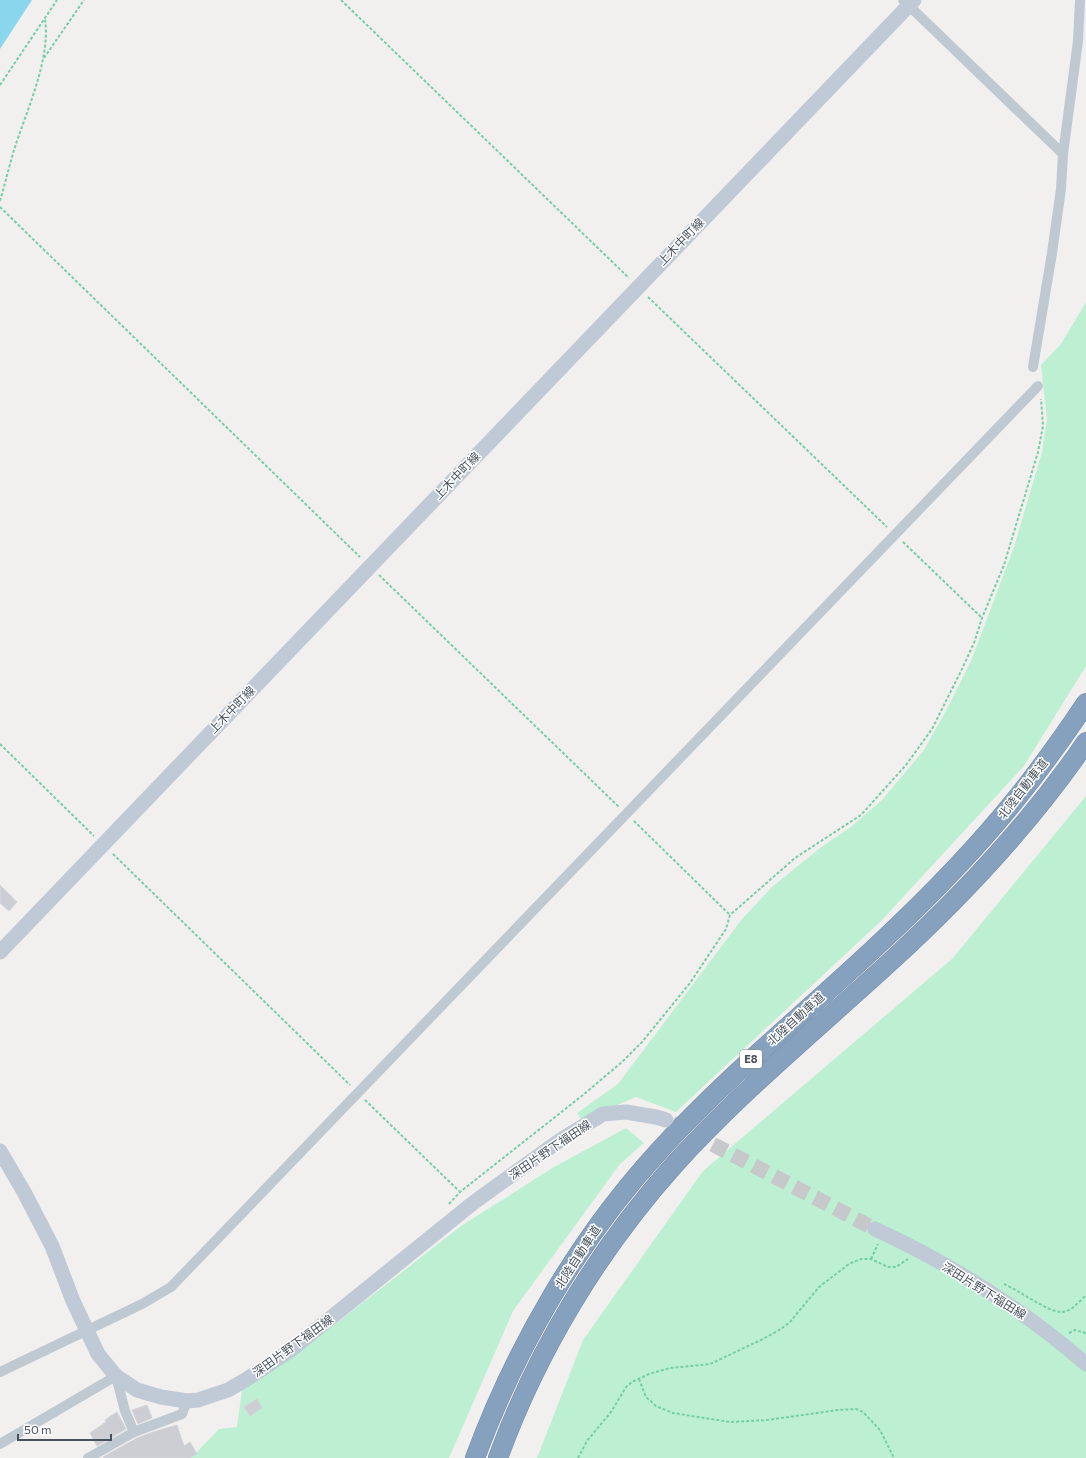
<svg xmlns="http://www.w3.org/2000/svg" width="1086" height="1458" font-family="Commissioner,'Noto Sans JP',sans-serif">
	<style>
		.green { fill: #bdf0d2 }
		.water { fill: #8ad7ed }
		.building { fill: #ccced4; stroke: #d3d5db }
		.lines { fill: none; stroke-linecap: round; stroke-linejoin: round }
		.secondary-tunnel { stroke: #c7c8ca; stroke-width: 15; stroke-dasharray: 15 8; stroke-linecap: butt }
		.motorway-casing { stroke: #718caa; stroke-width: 20 }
		.path { stroke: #75cea4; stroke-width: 2; stroke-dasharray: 3 2; stroke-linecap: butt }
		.minor { stroke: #bfc9d1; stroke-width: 10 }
		.secondary { stroke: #c0cad6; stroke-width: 15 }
		.motorway { stroke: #86a1be; stroke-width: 19 }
		.labels { text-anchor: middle; stroke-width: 3; stroke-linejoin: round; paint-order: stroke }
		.shield { fill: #fff; stroke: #7e868e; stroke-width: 1 }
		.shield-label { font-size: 11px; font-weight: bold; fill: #47525d }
		.street-label { font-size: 12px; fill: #47525d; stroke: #fff }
	</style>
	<rect width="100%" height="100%" fill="#f2efef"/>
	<g class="green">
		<path d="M 1086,302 L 1086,666 L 1024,766 L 881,921 L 676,1112 L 636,1097 L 582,1120 L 577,1113 L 618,1084 L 742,919 L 772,887 L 820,848 L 852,826 L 882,800 L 924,750 L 948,707 L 971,661 L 1014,547 L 1042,452 L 1047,419 L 1041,365 L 1061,344 Z"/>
		<path d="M 1086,796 L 1086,1458 L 537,1458 L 583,1340 L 703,1171 L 953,958 Z"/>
		<path d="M 626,1128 L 644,1143 L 620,1164 L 513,1311 L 449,1458 L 191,1458 L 219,1429 L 237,1427 L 242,1390 L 320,1336 L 461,1226 L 554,1167 Z"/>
	</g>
	<path class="water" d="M 0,0 L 32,0 L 0,49 Z"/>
	<g class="building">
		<path d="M 0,885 L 17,902 L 9,911 L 0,903 Z"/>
		<path d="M 257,1399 L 262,1408 L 250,1416 L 244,1407 Z"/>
		<path d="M 147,1405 L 152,1418 L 138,1424 L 132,1410 Z"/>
		<path d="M 117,1412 L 126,1429 L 97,1446 L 90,1433 L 106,1422 L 105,1420 Z"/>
		<path d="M 177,1425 L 184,1446 L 190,1442 L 197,1454 L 190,1458 L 104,1458 L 103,1457 L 137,1438 L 156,1431 Z"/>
	</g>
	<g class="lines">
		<path class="secondary-tunnel" d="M 672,1123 L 875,1229"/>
		<g class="motorway-casing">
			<g id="motorway">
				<path d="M 475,1458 C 516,1347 579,1238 659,1151 C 727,1076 807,1012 881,942 C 929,897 975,850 1016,799 C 1041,768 1064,736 1086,703"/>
				<path d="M 498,1458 C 537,1351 598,1250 674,1165 C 740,1092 817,1029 890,962 C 962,896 1031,823 1086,742"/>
			</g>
		</g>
		<g class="path">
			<path d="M 341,0 L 629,278"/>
			<path d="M 44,58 L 84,0"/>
			<path d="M 0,85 L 57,0"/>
			<path d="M 0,201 C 5,184 9,167 14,150 C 26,112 51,59 45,19"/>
			<path d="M 0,207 L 360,557"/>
			<path d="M 648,297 L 887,527"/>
			<path d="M 903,542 L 982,618"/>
			<path d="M 379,575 L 619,807"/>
			<path d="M 0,744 L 94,836"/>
			<path d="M 634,821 L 730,915"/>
			<path d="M 113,854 L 350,1085"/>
			<path d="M 365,1100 L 459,1191"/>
			<path d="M 449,1204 L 460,1192 L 583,1095 L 622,1062 L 642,1042 L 690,983 L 726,929 L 730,915 L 795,858 L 861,815 L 906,765 L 932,729 L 961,671 L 974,643 L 982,618 L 1004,565 L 1038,452 L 1043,426 L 1041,399"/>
			<path d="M 871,1259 L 878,1244"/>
			<path d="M 1004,1284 C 1018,1290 1047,1311 1060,1312 C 1070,1313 1080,1301 1086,1295"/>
			<path d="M 1069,1333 L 1075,1330 L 1086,1333"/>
			<path d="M 639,1379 L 646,1397 L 656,1406 L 673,1413 L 730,1422 L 767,1420 L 838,1410 L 856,1409 L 863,1412 L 880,1430 L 894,1458"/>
			<path d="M 578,1458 L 587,1441 L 611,1412 L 626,1387 L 632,1382 L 649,1374 L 670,1368 L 710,1364 L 763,1339 L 781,1329 L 790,1322 L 819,1287 L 849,1264 L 861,1259 L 871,1259 L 888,1267 L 896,1267 L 908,1259"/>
		</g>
		<g class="minor">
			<path d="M 903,0 L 1063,154"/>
			<path d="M 1033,367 L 1052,253 L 1061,189 L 1063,154 L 1078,41 L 1080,0"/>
			<path d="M 0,1372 L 142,1304 L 171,1287 L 1038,386"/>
			<path d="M 0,1444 L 116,1376 L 125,1411 L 134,1432"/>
			<path d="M 88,1458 L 134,1432 L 182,1414 L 187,1401"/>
		</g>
		<g class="secondary">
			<path d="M 0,952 L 914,0"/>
			<path d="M 0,1151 L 24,1192 L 52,1246 L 73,1301 L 98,1354 L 116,1376 L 137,1390 L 161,1397 L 187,1401 L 198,1400 L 228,1390 L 247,1379 L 291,1350 L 473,1203 L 559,1141 L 603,1114 L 626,1112 L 656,1117 L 666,1120"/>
			<path d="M 875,1229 C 951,1264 1022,1309 1086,1364"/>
		</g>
		<use href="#motorway" class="motorway"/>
	</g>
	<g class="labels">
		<rect class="shield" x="740" y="1050" width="22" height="18" rx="3"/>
		<g class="shield-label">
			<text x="751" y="1063">E8</text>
		</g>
		<g class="street-label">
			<text transform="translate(681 242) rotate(-46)" y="4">上木中町線</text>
			<text transform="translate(457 476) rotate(-46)" y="4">上木中町線</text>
			<text transform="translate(232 710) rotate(-46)" y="4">上木中町線</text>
			<text transform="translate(1023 789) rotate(-52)" y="4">北陸自動車道</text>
			<text transform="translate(796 1019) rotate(-42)" y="4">北陸自動車道</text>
			<text transform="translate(550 1150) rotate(-34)" y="4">深田片野下福田線</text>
			<text transform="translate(578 1257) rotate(-57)" y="4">北陸自動車道</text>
			<text transform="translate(984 1291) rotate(32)" y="4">深田片野下福田線</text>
			<text transform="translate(293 1346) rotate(-36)" y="4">深田片野下福田線</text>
		</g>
	</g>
	<path d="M18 1434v6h93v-6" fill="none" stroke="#47525d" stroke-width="2"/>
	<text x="24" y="1434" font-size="12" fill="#47525d" stroke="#ffffff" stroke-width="3" paint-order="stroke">50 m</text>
</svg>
